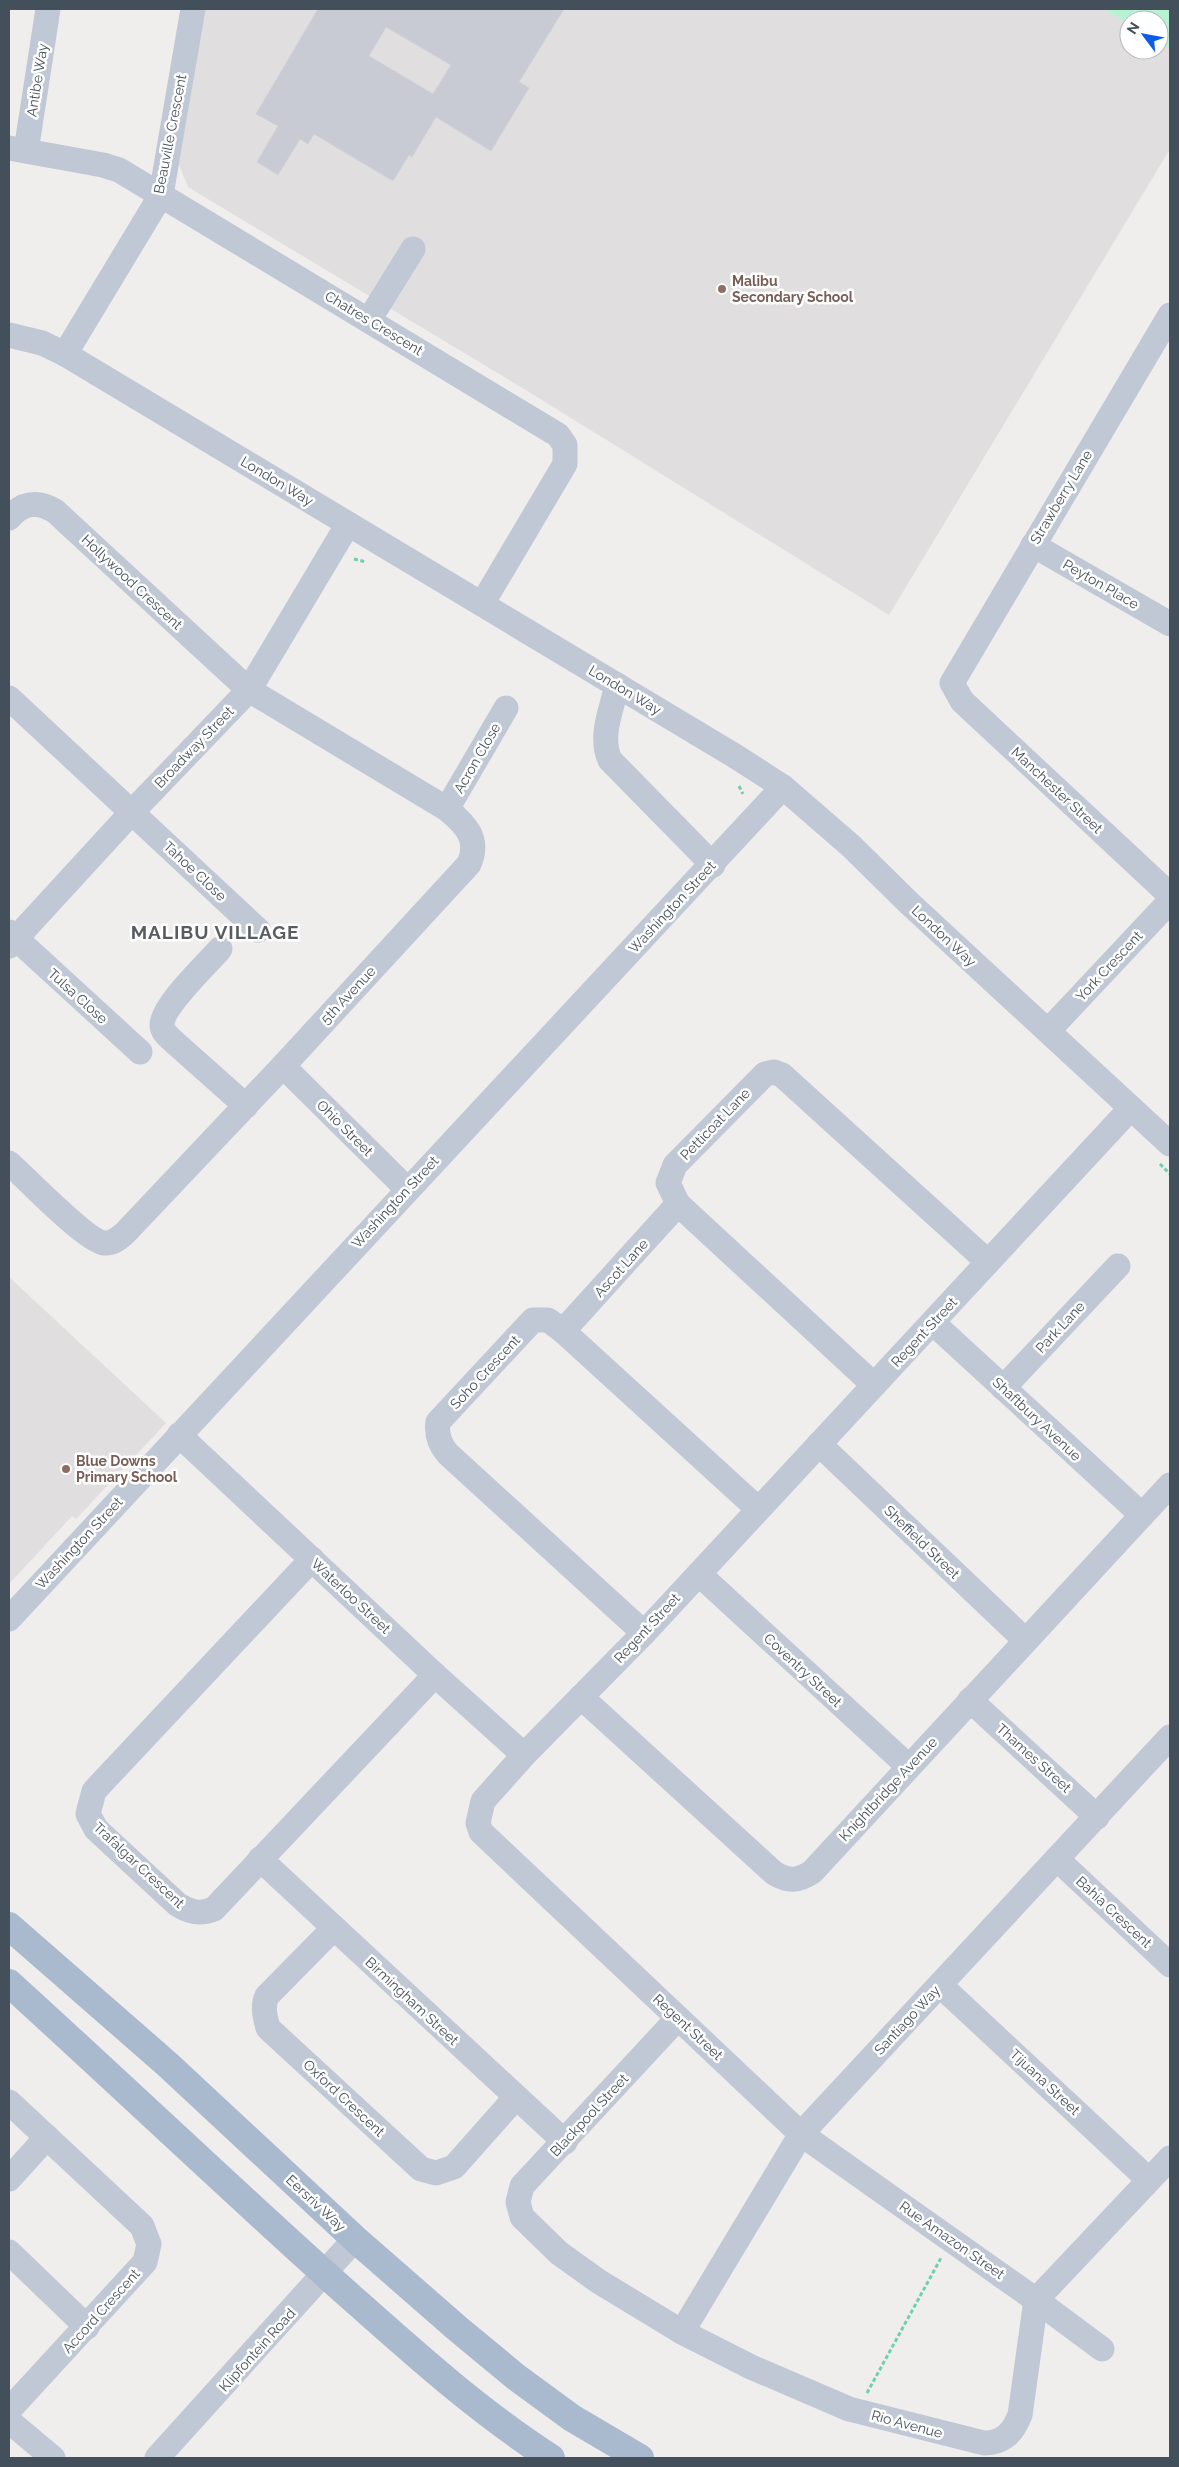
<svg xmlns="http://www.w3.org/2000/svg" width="1179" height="2467" font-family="Raleway,sans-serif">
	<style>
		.education { fill: #e1dedf }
		.green { fill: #b7f2d2 }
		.building { fill: #c8cbd3; stroke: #d0d2d9; fill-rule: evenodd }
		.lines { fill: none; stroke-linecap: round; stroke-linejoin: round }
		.path { stroke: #6dd2a8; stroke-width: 3; stroke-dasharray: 4 2.5; stroke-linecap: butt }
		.minor { stroke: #bfc8d4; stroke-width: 25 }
		.major { stroke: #aabace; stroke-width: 28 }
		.education-dot { fill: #8d6e63; stroke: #fff; stroke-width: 2 }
		.labels { text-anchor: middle; stroke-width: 5; stroke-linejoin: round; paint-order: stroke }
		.street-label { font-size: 14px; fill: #444f5c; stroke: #fff }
		.education-label { font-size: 14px; font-weight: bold; fill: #785e54; stroke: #fff; text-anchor: start }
		.district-label { font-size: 19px; font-weight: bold; letter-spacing: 1px; fill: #595d62; stroke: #fff }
	</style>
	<rect width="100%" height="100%" fill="#f0eded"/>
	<g class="education">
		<path d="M 205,9 L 1103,9 L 1129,24 L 1129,50 L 1159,50 L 1159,43 L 1170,49 L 1170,149 L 889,615 L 529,392 L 188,187 L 179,165 Z"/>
		<path d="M 9,1277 L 166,1423 L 76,1519 L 72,1516 L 9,1584 Z"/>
	</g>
	<path class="green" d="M 1103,9 L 1170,9 L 1170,49 L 1159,43 L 1159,20 L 1129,20 L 1129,24 Z"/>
	<path class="building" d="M 318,9 L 564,9 L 519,82 L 529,88 L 491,151 L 436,117 L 412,157 L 409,155 L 393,181 L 314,134 L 308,144 L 300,139 L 278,175 L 257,162 L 278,126 L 256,114 ZM 386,27 L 451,65 L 433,94 L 369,56 Z"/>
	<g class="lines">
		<g class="path">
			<path d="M 354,559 L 366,562"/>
			<path d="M 739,786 L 743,794"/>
			<path d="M 1160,1164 L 1170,1174"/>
			<path d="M 867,2393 L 941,2258"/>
		</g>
		<g class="minor">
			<path d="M 9,148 L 103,165 L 119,170 L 558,435 L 565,445 L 565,464 L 482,604"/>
			<path d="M 26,151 L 48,9"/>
			<path d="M 1170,315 L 952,683 L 962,701 L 1170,895"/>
			<path d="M 369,320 L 413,249"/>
			<path d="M 9,335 L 42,343 L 65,354 L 735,756 L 783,787 L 851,846 L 910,904 L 1170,1144"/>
			<path d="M 65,354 L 161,195 L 193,9"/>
			<path d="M 9,518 C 22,503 37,500 55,511 L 249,690 L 447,809 C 466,825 480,839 469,864 L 283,1066 L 125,1233 C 119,1238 113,1244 104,1243 C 86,1241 26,1178 9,1163"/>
			<path d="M 1033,545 L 1170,624"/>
			<path d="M 617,685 C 612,709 599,736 610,760 L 713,865"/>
			<path d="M 9,698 L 258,930"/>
			<path d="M 447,809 L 506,708"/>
			<path d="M 9,932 L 140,1052"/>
			<path d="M 9,946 L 132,812 L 249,690 L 348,524"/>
			<path d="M 220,949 C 207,964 162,1006 162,1025 C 162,1032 169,1037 173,1041 L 246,1106"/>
			<path d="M 1048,1031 L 1170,901"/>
			<path d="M 283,1066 L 407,1189"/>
			<path d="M 933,1323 L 1142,1515"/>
			<path d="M 563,1331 L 678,1204"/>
			<path d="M 874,1385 L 678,1204 L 668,1183 L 675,1165 L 765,1074 L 774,1072 L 782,1075 L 988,1262"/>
			<path d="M 1003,1388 L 1118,1266"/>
			<path d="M 179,1435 L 435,1675 L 524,1755"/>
			<path d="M 819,1444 L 1025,1640"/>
			<path d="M 312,1559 L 94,1791 L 88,1814 L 96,1829 L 177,1904 C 189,1912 200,1915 214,1909 L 435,1675"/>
			<path d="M 699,1574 L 908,1766"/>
			<path d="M 9,1619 L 783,787"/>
			<path d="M 644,1633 L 448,1454 C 440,1445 436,1435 438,1422 L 533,1320 L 548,1320 L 563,1331 L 758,1509"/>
			<path d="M 581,1697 L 774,1873 C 789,1882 798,1881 812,1872 L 1170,1485"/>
			<path d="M 970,1700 L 1097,1817"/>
			<path d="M 260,1859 L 565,2142"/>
			<path d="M 1057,1859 L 1170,1965"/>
			<path d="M 334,1928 L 267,1996 C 262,2007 265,2016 268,2028 L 421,2169 L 436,2173 L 454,2167 L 516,2097"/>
			<path d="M 940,1985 L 1149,2180"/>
			<path d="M 678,2018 L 522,2186 L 518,2202 L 522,2217 L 559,2253 L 598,2281 L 682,2332 L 751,2367 L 849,2409 L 984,2443 C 1004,2443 1013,2432 1020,2415 L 1036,2300 L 1170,2158"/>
			<path d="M 9,2102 L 142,2226 L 149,2244 L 145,2262 L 9,2410"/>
			<path d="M 9,2179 L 47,2137"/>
			<path d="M 9,2252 L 87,2327"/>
			<path d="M 682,2332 L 801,2134 L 1170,1737"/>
			<path d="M 1102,2349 L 1036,2300 L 801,2134 L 481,1832 L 478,1823 L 483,1801 L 524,1755 L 644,1633 L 1131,1108"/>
			<path d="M 9,2421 L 53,2458"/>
			<path d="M 157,2458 L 355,2239"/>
		</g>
		<g class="major">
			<path d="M 9,1926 L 167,2064 L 355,2239 L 458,2329 L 516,2377 L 572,2418 L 640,2458"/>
			<path d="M 9,1983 C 118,2082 225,2184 334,2282 C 404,2344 472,2407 551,2458"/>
		</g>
	</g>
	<g class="education-dot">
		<circle cx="722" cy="289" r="5"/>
		<circle cx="66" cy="1469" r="5"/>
	</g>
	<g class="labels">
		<g class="street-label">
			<text transform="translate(37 80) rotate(-81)" y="5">Antibe Way</text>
			<text transform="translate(170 134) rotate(-79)" y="5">Beauville Crescent</text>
			<text transform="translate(374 323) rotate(31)" y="5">Chatres Crescent</text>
			<text transform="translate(277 481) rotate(31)" y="5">London Way</text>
			<text transform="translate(1061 497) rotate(-59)" y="5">Strawberry Lane</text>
			<text transform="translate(132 582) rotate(43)" y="5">Hollywood Crescent</text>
			<text transform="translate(1101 584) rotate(30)" y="5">Peyton Place</text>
			<text transform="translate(625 690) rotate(31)" y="5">London Way</text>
			<text transform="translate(194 747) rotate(-46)" y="5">Broadway Street</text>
			<text transform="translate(477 758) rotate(-60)" y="5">Acron Close</text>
			<text transform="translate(1057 790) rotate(43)" y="5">Manchester Street</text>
			<text transform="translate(195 871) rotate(43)" y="5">Tahoe Close</text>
			<text transform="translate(672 907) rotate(-47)" y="5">Washington Street</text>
			<text transform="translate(944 936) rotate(43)" y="5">London Way</text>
			<text transform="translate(1109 966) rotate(-47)" y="5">York Crescent</text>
			<text transform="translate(348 995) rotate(-47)" y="5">5th Avenue</text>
			<text transform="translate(78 996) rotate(42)" y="5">Tulsa Close</text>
			<text transform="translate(715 1124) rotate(-46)" y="5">Petticoat Lane</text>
			<text transform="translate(345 1128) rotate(45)" y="5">Ohio Street</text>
			<text transform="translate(395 1202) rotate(-47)" y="5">Washington Street</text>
			<text transform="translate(621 1268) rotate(-48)" y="5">Ascot Lane</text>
			<text transform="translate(1060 1327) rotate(-47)" y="5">Park Lane</text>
			<text transform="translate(924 1332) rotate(-47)" y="5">Regent Street</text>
			<text transform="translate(485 1372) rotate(-47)" y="5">Soho Crescent</text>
			<text transform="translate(1037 1419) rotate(43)" y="5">Shaftbury Avenue</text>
			<text transform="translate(922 1542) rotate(44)" y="5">Sheffield Street</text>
			<text transform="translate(79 1543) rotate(-47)" y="5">Washington Street</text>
			<text transform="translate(351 1596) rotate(43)" y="5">Waterloo Street</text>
			<text transform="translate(647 1628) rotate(-47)" y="5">Regent Street</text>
			<text transform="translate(803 1670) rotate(43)" y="5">Coventry Street</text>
			<text transform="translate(1034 1758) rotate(42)" y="5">Thames Street</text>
			<text transform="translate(888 1789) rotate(-47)" y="5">Knightbridge Avenue</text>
			<text transform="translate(139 1865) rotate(43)" y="5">Trafalgar Crescent</text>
			<text transform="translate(1114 1912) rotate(43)" y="5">Bahia Crescent</text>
			<text transform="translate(412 2001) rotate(43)" y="5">Birmingham Street</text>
			<text transform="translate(907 2020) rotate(-47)" y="5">Santiago Way</text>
			<text transform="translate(688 2027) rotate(43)" y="5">Regent Street</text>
			<text transform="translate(1045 2082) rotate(43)" y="5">Tijuana Street</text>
			<text transform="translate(344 2098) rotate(43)" y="5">Oxford Crescent</text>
			<text transform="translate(589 2115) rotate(-47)" y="5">Blackpool Street</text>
			<text transform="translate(316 2203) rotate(43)" y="5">Eersriv Way</text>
			<text transform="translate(952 2240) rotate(35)" y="5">Rue Amazon Street</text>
			<text transform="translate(101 2311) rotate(-48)" y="5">Accord Crescent</text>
			<text transform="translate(257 2350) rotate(-48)" y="5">Klipfontein Road</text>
			<text transform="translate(907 2424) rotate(15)" y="5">Rio Avenue</text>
		</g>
		<g class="education-label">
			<text x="732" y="286">Malibu<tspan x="732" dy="16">Secondary School</tspan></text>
			<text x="76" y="1466">Blue Downs<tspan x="76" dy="16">Primary School</tspan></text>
		</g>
		<g class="district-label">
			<text x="215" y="939">MALIBU VILLAGE</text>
		</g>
	</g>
	<rect width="1179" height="2467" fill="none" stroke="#444f5c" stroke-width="20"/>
	<g transform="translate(1144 35) rotate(302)"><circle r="24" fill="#ffffff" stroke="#b4b9be"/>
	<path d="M0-4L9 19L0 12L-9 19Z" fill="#0c5cea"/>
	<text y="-8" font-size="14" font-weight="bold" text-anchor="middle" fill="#444f5c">N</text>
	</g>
</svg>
